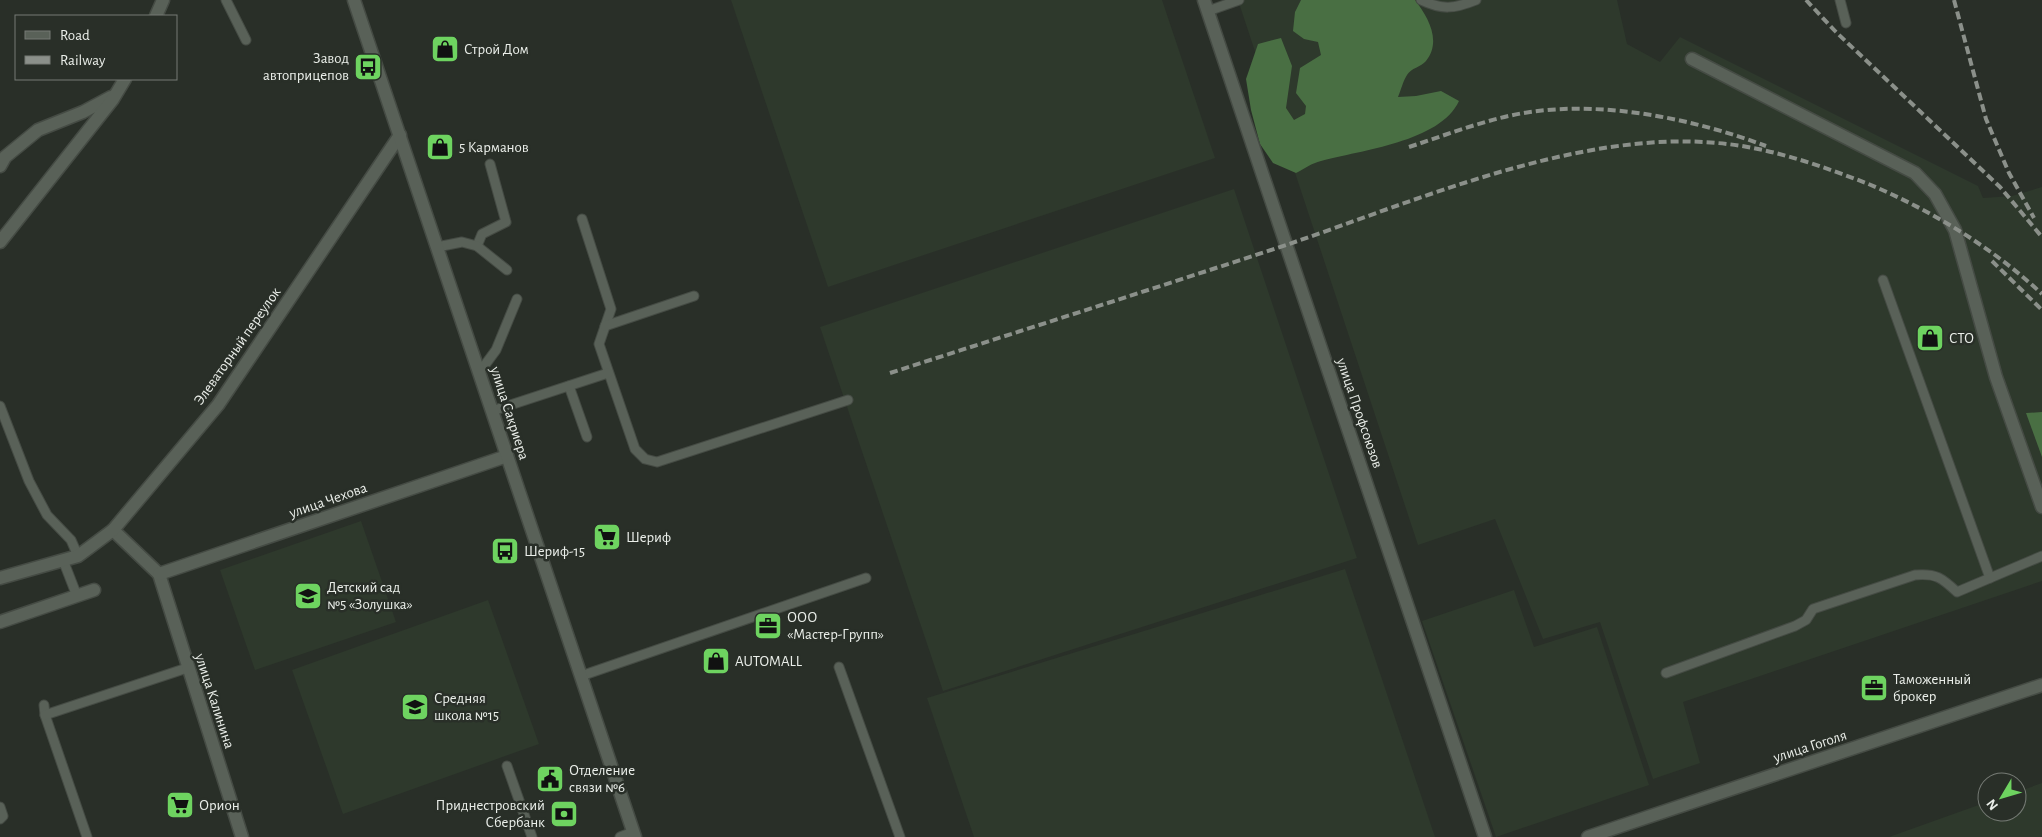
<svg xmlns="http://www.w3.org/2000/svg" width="2042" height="837" font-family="'Alegreya Sans',sans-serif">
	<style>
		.built { fill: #2e392c }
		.forest { fill: #496f43 }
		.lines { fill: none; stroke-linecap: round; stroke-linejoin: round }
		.service-casing { stroke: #454b44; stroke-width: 11 }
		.minor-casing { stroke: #454b44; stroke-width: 15 }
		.tertiary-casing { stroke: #454b44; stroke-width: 15 }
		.service { stroke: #596158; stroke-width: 9 }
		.minor { stroke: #596158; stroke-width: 12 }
		.tertiary { stroke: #596158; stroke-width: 12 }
		.rail { stroke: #8b908a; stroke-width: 4; stroke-dasharray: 8 4; stroke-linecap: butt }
		.labels { text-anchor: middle; stroke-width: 5; stroke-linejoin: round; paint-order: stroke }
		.poi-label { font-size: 15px; fill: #eaeee9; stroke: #292f28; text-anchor: start }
		.street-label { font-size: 15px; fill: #eaeee9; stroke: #292f28 }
	</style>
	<rect width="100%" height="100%" fill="#292f28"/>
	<g class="built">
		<path d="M 731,0 L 1162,0 L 1215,158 L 828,287 Z"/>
		<path d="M 1238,0 L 1617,0 L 1627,44 L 1660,62 L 1680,37 L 1978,186 L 1983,198 L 2012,196 L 2042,187 L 2042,581 L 1683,702 L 1700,763 L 1653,779 L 1600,622 L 1543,639 L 1495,519 L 1418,545 Z"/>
		<path d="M 1234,189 L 1357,558 L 943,691 L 820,327 Z"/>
		<path d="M 361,521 L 396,622 L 255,670 L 220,570 Z"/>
		<path d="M 1345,569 L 1435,837 L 974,837 L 927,698 Z"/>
		<path d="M 1514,590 L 1534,647 L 1597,627 L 1649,785 L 1496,837 L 1422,621 Z"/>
		<path d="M 488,600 L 539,744 L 343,814 L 292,670 Z"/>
		<path d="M 2042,783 L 2042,837 L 1889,837 L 1987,802 L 1987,812 L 2017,812 L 2017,792 Z"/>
	</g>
	<g class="forest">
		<path d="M 1301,0 L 1415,0 C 1428,17 1442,41 1426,61 C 1421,67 1411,68 1407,75 C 1403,81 1401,90 1398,97 L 1416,96 L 1441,91 L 1459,101 C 1440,142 1361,150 1321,161 C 1312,163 1304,169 1296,173 L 1273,163 L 1260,144 L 1251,110 L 1246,79 L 1258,44 L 1281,38 L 1292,66 L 1286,108 L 1294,120 L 1305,114 L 1306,106 L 1296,93 L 1300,68 L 1321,55 L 1318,42 L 1304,39 L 1293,31 L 1295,12 Z"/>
		<path d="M 2042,412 L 2042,457 L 2026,413 Z"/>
	</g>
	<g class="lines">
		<g class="service-casing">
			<g id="service">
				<path d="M 226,0 L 246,40"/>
				<path d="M 1421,0 C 1442,10 1454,9 1476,0"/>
				<path d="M 1840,0 L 1846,23"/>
				<path d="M 1208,11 L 1239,0"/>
				<path d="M 582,219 L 611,309 L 599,344 L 635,449 L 645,459 L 657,462 L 848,400"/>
				<path d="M 477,246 L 482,234 L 506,222 L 490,164"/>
				<path d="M 437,247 L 462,242 L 477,246 L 507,270"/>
				<path d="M 1883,280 L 1990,578"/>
				<path d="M 605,326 L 694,296"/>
				<path d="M 479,373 L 496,350 L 517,299"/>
				<path d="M 569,386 L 587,437"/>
				<path d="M 0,406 L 29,481 L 47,515 L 71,540 L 78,556"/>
				<path d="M 492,411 L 608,373"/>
				<path d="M 63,560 L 77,596"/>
				<path d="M 839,667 L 900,837"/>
				<path d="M 1666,673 L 1795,626 L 1806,620 L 1813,609 L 1915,575 C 1936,573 1942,578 1957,592 L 2042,556"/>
				<path d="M 581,676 L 866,578"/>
				<path d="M 44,705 L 45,715 L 87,837"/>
				<path d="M 45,715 L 187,668"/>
				<path d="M 507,766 L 532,837"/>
				<path d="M 0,807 L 3,816 L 0,819"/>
				<path d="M 620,837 L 633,832"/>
			</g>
		</g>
		<g class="minor-casing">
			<g id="minor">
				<path d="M 1204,0 L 1485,837"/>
				<path d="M 156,16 L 163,0"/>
				<path d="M 1692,59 L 1915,173 L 1935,194 L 1955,230 L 1996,377 L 2042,507"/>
				<path d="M 0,166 L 5,157 L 38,130 L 83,112 L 111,97"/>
				<path d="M 0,242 L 113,99 L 125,79"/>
				<path d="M 113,530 L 159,574 L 242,837"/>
				<path d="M 159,574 L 507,456"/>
				<path d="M 0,578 L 78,556 L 113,530 L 218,405 L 400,135"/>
				<path d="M 0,622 L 94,590"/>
				<path d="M 1588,837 L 2042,685"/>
			</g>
		</g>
		<g class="tertiary-casing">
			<path id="tertiary" d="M 354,0 L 635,837"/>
		</g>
		<use href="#service" class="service"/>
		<use href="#minor" class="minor"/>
		<use href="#tertiary" class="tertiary"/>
		<g class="rail">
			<path d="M 1806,0 L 1836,32 L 2000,187 L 2042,237"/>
			<path d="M 1954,0 L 1986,119 L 2009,173 L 2034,218"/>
			<path d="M 1409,147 C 1449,134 1489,118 1530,112 C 1606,101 1694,119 1766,146"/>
			<path d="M 1992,261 L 2042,310"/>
			<path d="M 890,373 C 1023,330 1156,288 1289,244 C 1418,200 1579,130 1717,143 C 1768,147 1819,165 1866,183 C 1929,209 1992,247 2042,294"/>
		</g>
	</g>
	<defs>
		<g id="shop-square" transform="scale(1.4375)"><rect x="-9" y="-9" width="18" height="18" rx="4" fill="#6ed360" stroke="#292f28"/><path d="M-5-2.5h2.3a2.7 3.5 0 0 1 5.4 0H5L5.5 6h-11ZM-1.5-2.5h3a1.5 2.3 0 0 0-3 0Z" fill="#111"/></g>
		<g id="bus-square" transform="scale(1.4375)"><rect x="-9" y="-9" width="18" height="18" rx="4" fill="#6ed360" stroke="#292f28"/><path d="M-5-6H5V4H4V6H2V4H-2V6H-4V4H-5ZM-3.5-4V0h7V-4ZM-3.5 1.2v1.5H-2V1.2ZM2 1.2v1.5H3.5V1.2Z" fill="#111"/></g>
		<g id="supermarket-square" transform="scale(1.4375)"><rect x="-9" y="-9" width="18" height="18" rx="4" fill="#6ed360" stroke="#292f28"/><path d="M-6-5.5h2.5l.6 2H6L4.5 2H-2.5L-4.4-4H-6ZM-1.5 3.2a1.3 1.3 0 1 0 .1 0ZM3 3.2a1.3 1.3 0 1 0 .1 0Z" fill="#111"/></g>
		<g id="school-square" transform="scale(1.4375)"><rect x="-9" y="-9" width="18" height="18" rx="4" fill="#6ed360" stroke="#292f28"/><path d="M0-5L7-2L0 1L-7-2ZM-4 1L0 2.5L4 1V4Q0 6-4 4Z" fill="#111"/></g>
		<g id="office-square" transform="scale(1.4375)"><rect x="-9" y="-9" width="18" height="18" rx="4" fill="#6ed360" stroke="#292f28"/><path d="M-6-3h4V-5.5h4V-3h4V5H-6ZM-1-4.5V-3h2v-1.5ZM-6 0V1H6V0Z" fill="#111"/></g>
		<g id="civic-square" transform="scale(1.4375)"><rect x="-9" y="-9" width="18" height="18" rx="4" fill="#6ed360" stroke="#292f28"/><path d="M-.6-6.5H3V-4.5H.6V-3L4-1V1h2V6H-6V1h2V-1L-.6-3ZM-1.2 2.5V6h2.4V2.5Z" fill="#111"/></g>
		<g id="bank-square" transform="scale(1.4375)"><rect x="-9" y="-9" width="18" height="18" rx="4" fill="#6ed360" stroke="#292f28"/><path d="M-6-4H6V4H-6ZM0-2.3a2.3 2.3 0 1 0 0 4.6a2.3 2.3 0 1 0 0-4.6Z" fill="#111"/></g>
	</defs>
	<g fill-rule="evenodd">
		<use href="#shop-square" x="445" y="49"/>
		<use href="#bus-square" x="368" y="67"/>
		<use href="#shop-square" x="440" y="147"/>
		<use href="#shop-square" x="1930" y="338"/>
		<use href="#supermarket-square" x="607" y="537"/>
		<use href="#bus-square" x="505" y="551"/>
		<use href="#school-square" x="308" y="596"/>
		<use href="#office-square" x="768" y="626"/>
		<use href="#shop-square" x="716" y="661"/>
		<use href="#office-square" x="1874" y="688"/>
		<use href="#school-square" x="415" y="707"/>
		<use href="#civic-square" x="550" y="779"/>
		<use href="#supermarket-square" x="180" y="805"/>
		<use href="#bank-square" x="564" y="814"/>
	</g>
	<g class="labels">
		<g class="poi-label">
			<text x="464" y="54">Строй Дом</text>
			<text x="349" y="63" text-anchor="end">Завод<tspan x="349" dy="17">автоприцепов</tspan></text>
			<text x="459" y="152">5 Карманов</text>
			<text x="1949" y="343">СТО</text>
			<text x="626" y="542">Шериф</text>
			<text x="524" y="556">Шериф-15</text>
			<text x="327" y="592">Детский сад<tspan x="327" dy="17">№5 «Золушка»</tspan></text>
			<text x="787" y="622">ООО<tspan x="787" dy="17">«Мастер-Групп»</tspan></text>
			<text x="735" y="666">AUTOMALL</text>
			<text x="1893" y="684">Таможенный<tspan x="1893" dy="17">брокер</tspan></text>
			<text x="434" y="703">Средняя<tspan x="434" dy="17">школа №15</tspan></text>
			<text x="569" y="775">Отделение<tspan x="569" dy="17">связи №6</tspan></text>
			<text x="199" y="810">Орион</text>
			<text x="545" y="810" text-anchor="end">Приднестровский<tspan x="545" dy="17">Сбербанк</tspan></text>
		</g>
		<g class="street-label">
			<text transform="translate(237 346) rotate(-55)" y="5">Элеваторный переулок</text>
			<text transform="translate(510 413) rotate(72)" y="5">улица Сакриера</text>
			<text transform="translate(1360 413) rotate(71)" y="5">улица Профсоюзов</text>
			<text transform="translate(328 500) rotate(-19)" y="5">улица Чехова</text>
			<text transform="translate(215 701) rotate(72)" y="5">улица Калинина</text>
			<text transform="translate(1810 746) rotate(-18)" y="5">улица Гоголя</text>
		</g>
	</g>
	<rect x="15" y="15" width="162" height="65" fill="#292f28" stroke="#767b75"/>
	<rect x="25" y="31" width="25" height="8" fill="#596158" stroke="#767b75"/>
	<text x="60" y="40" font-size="15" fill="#eaeee9">Road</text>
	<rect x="25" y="56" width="25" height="8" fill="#8b908a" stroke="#767b75"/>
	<text x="60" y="65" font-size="15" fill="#eaeee9">Railway</text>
	<g transform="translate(2002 797) rotate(232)"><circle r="24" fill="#292f28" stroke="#767b75"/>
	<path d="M0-4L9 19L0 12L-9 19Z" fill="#6ed360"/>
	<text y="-8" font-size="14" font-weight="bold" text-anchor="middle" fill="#eaeee9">N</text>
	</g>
</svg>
